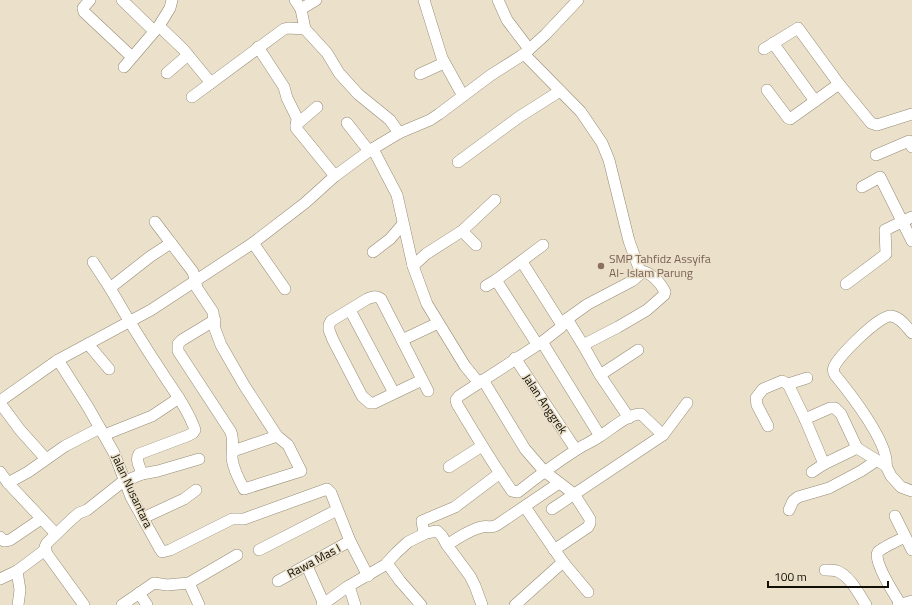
<svg xmlns="http://www.w3.org/2000/svg" width="912" height="605" font-family="'Titillium Web',sans-serif">
	<style>
		.lines { fill: none; stroke-linecap: round; stroke-linejoin: round }
		.minor-casing { stroke: #958b75; stroke-width: 12 }
		.minor { stroke: #fff; stroke-width: 11 }
		.education-dot { fill: #8d6e63; stroke: #ebe0c9; stroke-width: 1.5 }
		.labels { text-anchor: middle; stroke-width: 3; stroke-linejoin: round; paint-order: stroke }
		.education-label { font-size: 12px; fill: #785e54; stroke: #ebe0c9; text-anchor: start }
		.street-label { font-size: 12px; fill: #120f07; stroke: #ebe0c9 }
	</style>
	<rect width="100%" height="100%" fill="#ebe0c9"/>
	<g class="lines">
		<g class="minor-casing">
			<g id="minor">
				<path d="M 90,0 L 83,8 L 84,12 L 132,57"/>
				<path d="M 122,0 L 154,31"/>
				<path d="M 172,0 L 170,8 L 159,26 L 183,49 L 211,83"/>
				<path d="M 295,0 L 301,9 L 305,29 L 327,53 L 339,73 L 358,94 L 390,120 L 399,133"/>
				<path d="M 424,0 L 442,58 L 463,96"/>
				<path d="M 498,0 L 507,20 L 529,49"/>
				<path d="M 301,9 L 316,0"/>
				<path d="M 773,43 L 815,101"/>
				<path d="M 258,47 L 284,87 L 287,98 L 297,118 L 296,128 L 335,176"/>
				<path d="M 764,49 L 798,28 L 839,84 L 871,123 L 877,125 L 912,114"/>
				<path d="M 524,54 L 581,112 L 602,143 L 609,160 L 629,241 L 640,271 L 640,274 L 632,281 L 588,304 L 567,319"/>
				<path d="M 124,67 L 159,26"/>
				<path d="M 167,73 L 188,55"/>
				<path d="M 420,74 L 444,63"/>
				<path d="M 767,90 L 788,118 L 790,119 L 839,84"/>
				<path d="M 192,97 L 284,29 L 288,28 L 305,29"/>
				<path d="M 347,123 L 369,151"/>
				<path d="M 296,125 L 317,107"/>
				<path d="M 373,149 L 397,195 L 413,266 L 427,304 L 465,366 L 479,383"/>
				<path d="M 876,155 L 909,141 L 912,147"/>
				<path d="M 458,162 L 519,117 L 560,91"/>
				<path d="M 862,187 L 880,177 L 912,241"/>
				<path d="M 155,222 L 193,272 L 197,288 L 213,312 L 215,329 L 221,345 L 244,385 L 277,436 L 288,445 L 301,471 L 244,489 C 239,480 233,468 232,458 C 232,449 234,441 231,432 L 178,351 L 178,344 L 182,340 L 215,320"/>
				<path d="M 462,231 L 476,245"/>
				<path d="M 253,243 L 285,289"/>
				<path d="M 373,252 L 390,239 L 403,224"/>
				<path d="M 93,262 L 110,288"/>
				<path d="M 522,262 L 562,325"/>
				<path d="M 413,266 L 426,254 L 462,231 L 495,200"/>
				<path d="M 496,280 L 537,344"/>
				<path d="M 846,284 L 886,254 L 885,230 L 912,217"/>
				<path d="M 486,286 L 496,280 L 543,245"/>
				<path d="M 350,310 L 394,393"/>
				<path d="M 402,340 L 381,299 C 376,295 372,297 367,299 L 331,321 L 329,325 L 329,330 L 333,340 L 362,396 L 370,403 L 374,403 L 422,380"/>
				<path d="M 542,342 L 600,436"/>
				<path d="M 88,344 L 109,369"/>
				<path d="M 583,345 L 618,327 L 647,310 L 664,295 L 665,292 C 660,282 651,272 640,271"/>
				<path d="M 515,358 L 576,450"/>
				<path d="M 58,360 L 88,407 L 114,453 L 131,497 L 160,549 L 162,552 L 170,550 L 232,519 L 244,519 L 327,489 L 331,493 L 350,541 L 368,576"/>
				<path d="M 600,375 L 638,350"/>
				<path d="M 483,380 L 525,449 L 544,471 L 574,494 L 590,519 L 590,523 L 588,527 L 554,550"/>
				<path d="M 788,384 L 807,378"/>
				<path d="M 428,391 L 402,340 L 438,323"/>
				<path d="M 0,401 L 58,360 L 151,310 L 253,243 L 305,203 L 335,176 L 369,151 L 399,133 L 430,120 L 439,114 L 491,75 L 524,54 L 545,35 L 578,0"/>
				<path d="M 0,403 L 20,430 L 46,459"/>
				<path d="M 629,418 L 600,375 L 583,345 L 567,319 L 560,328 L 542,342 L 459,396 L 456,400 L 457,404 C 475,434 492,463 512,491 L 518,492 C 537,477 556,463 576,450 C 584,445 593,441 600,436 C 612,429 627,414 641,414 L 663,435"/>
				<path d="M 805,419 L 830,408 L 835,408 L 841,414 L 857,448 L 824,464"/>
				<path d="M 768,426 L 757,405 L 756,398 L 763,389 L 782,381 L 788,384 L 805,419 L 824,464 L 812,472"/>
				<path d="M 104,435 L 152,416 L 179,398"/>
				<path d="M 857,448 L 886,466 L 891,476 L 901,487 L 912,491"/>
				<path d="M 233,451 L 277,436"/>
				<path d="M 886,466 C 890,444 849,392 835,375 C 833,372 833,370 834,367 C 839,356 879,315 891,316 C 900,317 906,326 912,333"/>
				<path d="M 449,467 L 482,446"/>
				<path d="M 0,472 L 8,483 L 56,534"/>
				<path d="M 142,474 C 140,467 135,460 139,454 L 187,436 L 193,433 L 195,430 C 188,409 173,390 161,371 C 143,344 126,316 110,288 L 151,256 L 171,243"/>
				<path d="M 8,483 L 28,472 L 65,446 L 100,428"/>
				<path d="M 525,507 L 563,562 L 588,592"/>
				<path d="M 552,509 L 663,435 L 687,403"/>
				<path d="M 789,510 L 793,501 L 798,497 L 829,488 L 861,471 L 876,461"/>
				<path d="M 895,516 L 912,550"/>
				<path d="M 143,518 L 184,499 L 196,490"/>
				<path d="M 424,534 L 422,521 L 455,507 L 500,473"/>
				<path d="M 0,537 L 4,541 L 10,540 L 41,519"/>
				<path d="M 447,545 C 456,539 471,529 482,527 C 488,525 490,529 497,525 L 559,483"/>
				<path d="M 259,550 L 337,510"/>
				<path d="M 387,563 L 400,581 L 421,605"/>
				<path d="M 307,566 L 324,604"/>
				<path d="M 825,570 C 829,570 834,570 837,571 C 850,576 859,594 866,605"/>
				<path d="M 17,571 L 20,590 L 18,605"/>
				<path d="M 0,579 L 17,571 L 45,550"/>
				<path d="M 278,581 L 350,541"/>
				<path d="M 189,583 L 199,605"/>
				<path d="M 349,586 L 355,605"/>
				<path d="M 139,593 L 147,605"/>
				<path d="M 84,605 L 47,554 L 45,547 L 47,543 L 72,519 L 79,513 L 87,510 L 121,483 L 142,474 L 158,471 L 199,459"/>
				<path d="M 122,605 L 154,583 L 167,585 L 189,583 L 237,555"/>
				<path d="M 322,605 L 347,587 L 385,565 L 396,553 L 408,542 L 426,533 L 437,531 L 442,536 L 447,545 L 470,576 L 475,586 L 482,605"/>
				<path d="M 515,605 L 563,562"/>
				<path d="M 898,605 L 912,601"/>
				<path d="M 901,605 C 896,597 872,560 878,552 C 883,547 899,540 905,537"/>
			</g>
		</g>
		<use href="#minor" class="minor"/>
	</g>
	<circle class="education-dot" cx="601" cy="266" r="4"/>
	<g class="labels">
		<g class="education-label">
			<text x="609" y="263">SMP Tahfidz Assyifa<tspan x="609" dy="14">Al- Islam Parung</tspan></text>
		</g>
		<g class="street-label">
			<text transform="translate(545 404) rotate(56)" y="4">Jalan Anggrek</text>
			<text transform="translate(132 491) rotate(65)" y="4">Jalan Nusantara</text>
			<text transform="translate(314 561) rotate(-28)" y="4">Rawa Mas I</text>
		</g>
	</g>
	<path d="M768 581v6h120v-6" fill="none" stroke="#120f07" stroke-width="2"/>
	<text x="774" y="581" font-size="12" fill="#120f07" stroke="#ebe0c9" stroke-width="3" paint-order="stroke">100 m</text>
</svg>
